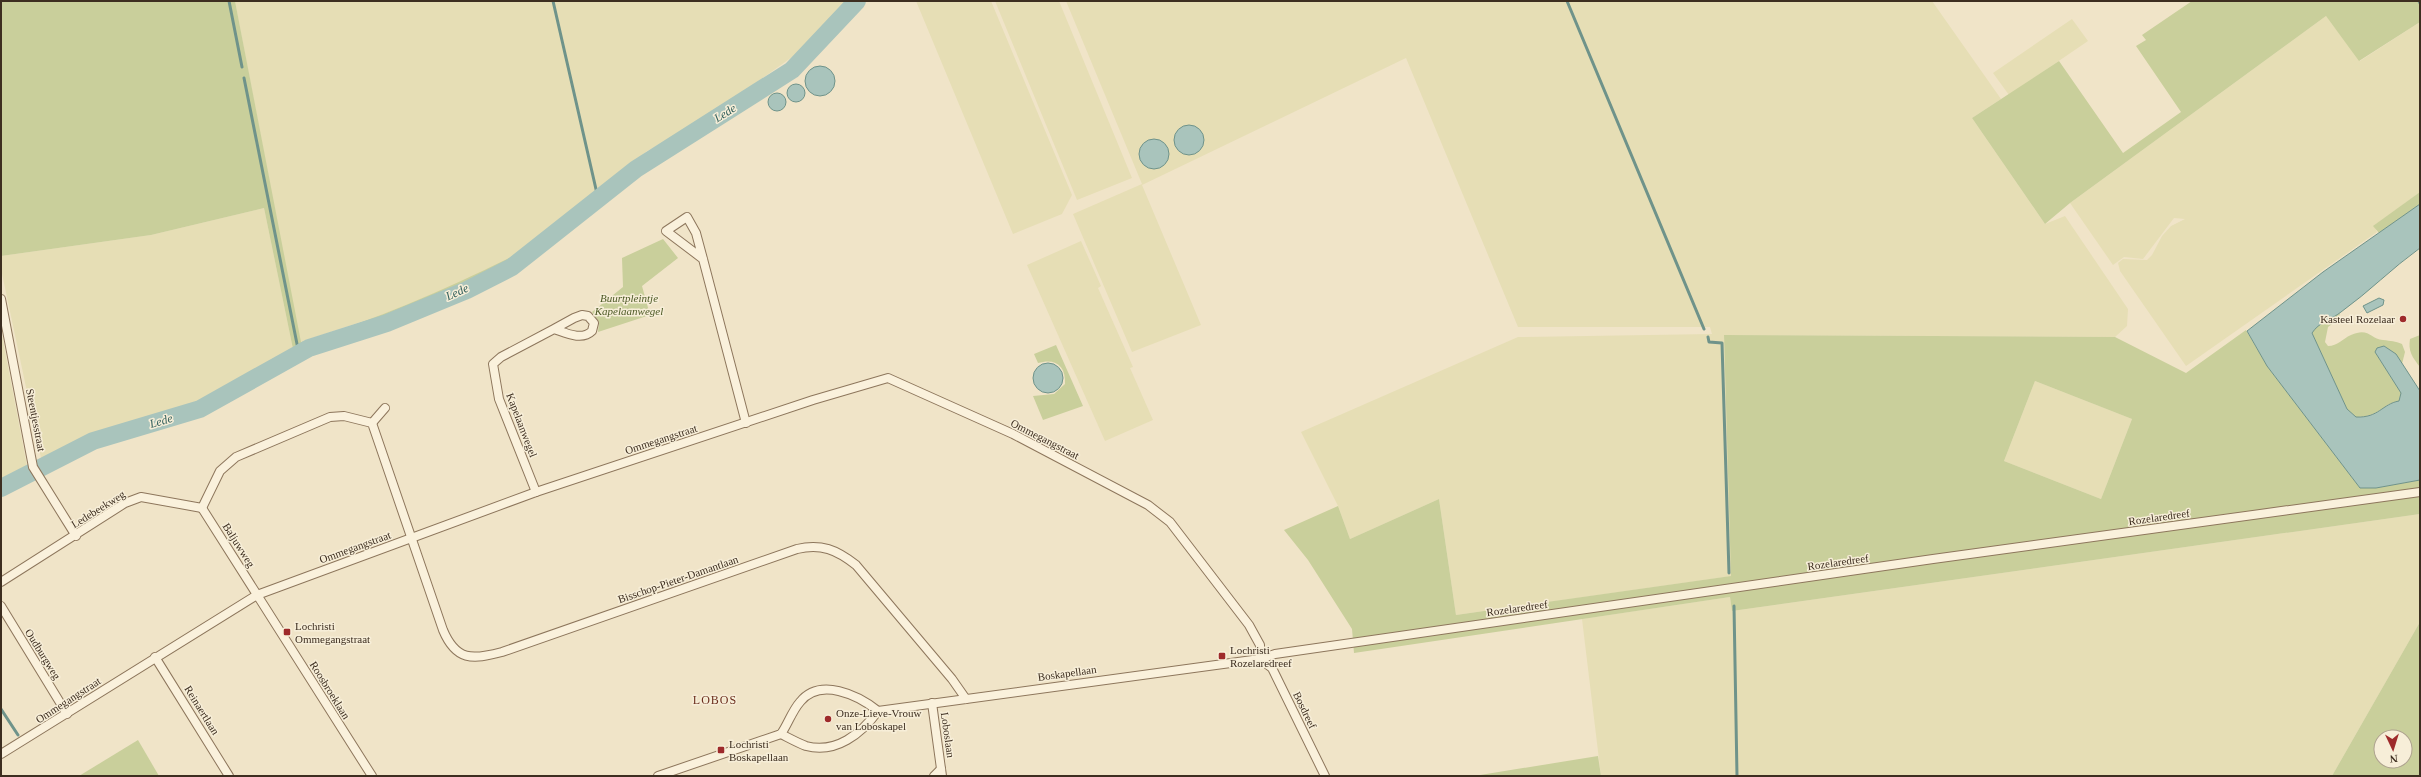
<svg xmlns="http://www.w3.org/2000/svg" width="2421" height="777" font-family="'Times New Roman',serif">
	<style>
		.farmland { fill: #e6deb5 }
		.green { fill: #c9cf9b; fill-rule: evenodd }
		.water { fill: #a9c4bc; stroke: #6f938a }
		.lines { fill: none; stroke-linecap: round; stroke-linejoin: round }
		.stream { stroke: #6f938a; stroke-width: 3 }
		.river { stroke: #a9c4bc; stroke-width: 18 }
		.minor-casing { stroke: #8d765c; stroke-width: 10 }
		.minor { stroke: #faf1dc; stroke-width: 8 }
		.poi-dot { fill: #9e2a2b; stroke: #f7eed8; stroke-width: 1.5 }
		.labels { text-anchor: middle; stroke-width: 3; stroke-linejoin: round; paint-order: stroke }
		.park-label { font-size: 11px; font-style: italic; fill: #4d5a26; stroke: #f7eed8 }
		.poi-label { font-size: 11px; fill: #3d2e20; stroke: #f7eed8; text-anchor: start }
		.street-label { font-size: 11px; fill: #3d2e20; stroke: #f7eed8 }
		.water-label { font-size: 12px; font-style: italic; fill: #2f5d5a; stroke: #f7eed8 }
		.neighbourhood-label { font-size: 12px; letter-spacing: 1px; fill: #6b2e1e; stroke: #f7eed8 }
	</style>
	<rect width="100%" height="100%" fill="#f0e4c8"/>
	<g class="farmland">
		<path d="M 235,1 L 847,1 L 825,28 L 799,52 L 698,124 L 647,151 L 543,236 L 513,256 L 460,283 L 379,316 L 300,342 Z"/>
		<path d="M 916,1 L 991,1 L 1072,195 L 1062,214 L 1013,234 Z"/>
		<path d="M 995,1 L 1059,1 L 1132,178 L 1077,200 Z"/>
		<path d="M 1066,1 L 1932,1 L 2001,99 L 1972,118 L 2045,224 L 2065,216 L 2128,309 L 2127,326 L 2115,337 L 1724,335 L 1732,576 L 1456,615 L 1439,499 L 1350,539 L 1338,506 L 1301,432 L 1518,337 L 1712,334 L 1710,327 L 1518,327 L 1406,58 L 1142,185 L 1201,325 L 1132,352 L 1073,214 L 1142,184 Z"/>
		<path d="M 2326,16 L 2360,61 L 2420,22 L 2420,192 L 2374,226 L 2377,232 L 2186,366 L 2120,271 L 2118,263 L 2123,259 L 2147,260 L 2152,255 L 2162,236 L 2171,226 L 2185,219 L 2174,218 L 2143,259 L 2124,257 L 2113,265 L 2070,203 Z"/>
		<path d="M 2072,19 L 2088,41 L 2009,95 L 1993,73 Z"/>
		<path d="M 264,208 L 293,349 L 242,376 L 203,401 L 178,410 L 113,427 L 41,458 L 1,269 L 1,256 L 151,235 Z"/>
		<path d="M 1081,241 L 1101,286 L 1098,288 L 1133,367 L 1130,368 L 1153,420 L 1105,441 L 1027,265 Z"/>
		<path d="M 1,330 L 27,466 L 1,482 Z"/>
		<path d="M 2035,381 L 2132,419 L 2101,499 L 2004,461 Z"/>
		<path d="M 2420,514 L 2420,622 L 2332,776 L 1601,776 L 1582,619 L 1730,597 L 1732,611 Z"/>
	</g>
	<g class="green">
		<path d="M 1,1 L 235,1 L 301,342 C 374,321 444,290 513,256 L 514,262 L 443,296 L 302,349 L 200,406 L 114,431 L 113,427 L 178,410 L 203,401 L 242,376 L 293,349 L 264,208 L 151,235 L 1,256 Z"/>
		<path d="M 2192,1 L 2420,1 L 2420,22 L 2359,61 L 2326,16 L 2070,203 L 2045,224 L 1972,118 L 2059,61 L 2123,153 L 2181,112 L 2136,46 L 2146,40 L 2142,35 Z"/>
		<path d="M 2420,192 L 2420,204 L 2379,233 L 2373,226 Z"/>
		<path d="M 663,239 L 678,258 L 642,286 L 650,315 L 598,332 L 599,322 L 592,312 L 623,287 L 622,258 Z"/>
		<path d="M 2340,313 L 2339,319 L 2328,327 L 2325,342 L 2328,346 C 2338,346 2342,339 2351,335 C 2369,327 2370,339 2383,340 C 2391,341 2395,341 2402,344 L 2405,352 L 2402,364 L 2396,354 L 2384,346 L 2375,352 L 2401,393 L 2399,401 C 2383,403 2380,417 2356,417 L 2347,409 L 2312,333 L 2316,326 Z"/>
		<path d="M 2246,330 L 2267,366 L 2360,488 L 2376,488 L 2420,480 L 2420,514 L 1732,611 L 1730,597 L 1354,653 L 1352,629 L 1308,560 L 1284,530 L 1338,506 L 1350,539 L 1439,499 L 1456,615 L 1731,576 L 1724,335 L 2115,337 L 2186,373 ZM 2035,381 L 2132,419 L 2101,499 L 2004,461 Z"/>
		<path d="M 2420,335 L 2420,367 C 2412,357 2408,351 2410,339 Z"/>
		<path d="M 1056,345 L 1083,406 L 1043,420 L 1033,396 L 1054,394 L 1065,384 C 1066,365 1055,358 1038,363 L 1034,354 Z"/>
		<path d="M 2420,622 L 2420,776 L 2332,776 ZM 2381,737 L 2405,737 L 2405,761 L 2381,761 Z"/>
		<path d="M 138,740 L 159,776 L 79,776 Z"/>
		<path d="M 1598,756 L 1601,776 L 1474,776 Z"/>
	</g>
	<g class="water">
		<circle cx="820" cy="81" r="15"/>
		<circle cx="796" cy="93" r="9"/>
		<circle cx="777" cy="102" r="9"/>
		<circle cx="1189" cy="140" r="15"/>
		<circle cx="1154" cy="154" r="15"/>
		<path d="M 2420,204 L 2420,248 C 2392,268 2369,292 2341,312 C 2331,320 2319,322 2312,333 L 2347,409 L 2356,417 C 2379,418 2382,404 2399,401 L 2401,393 L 2375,352 L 2377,348 L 2384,346 L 2396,354 L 2420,391 L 2420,480 L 2376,488 L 2360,488 L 2267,366 L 2247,331 L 2323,272 Z"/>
		<path d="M 2379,298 L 2384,300 L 2383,305 L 2367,313 L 2363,306 Z"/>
		<circle cx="1048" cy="378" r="15"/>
	</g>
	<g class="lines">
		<g class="stream">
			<path d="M 229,1 L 242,67"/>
			<path d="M 553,1 L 598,198"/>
			<path d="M 1567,1 L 1704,329"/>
			<path d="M 2419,1 L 2420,3"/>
			<path d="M 244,78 L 299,354"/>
			<path d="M 1708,337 L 1709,342 L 1722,343 L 1729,573"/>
			<path d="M 1734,606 L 1737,776"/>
			<path d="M 1,709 L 18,735"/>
		</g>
		<path class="river" d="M 1,488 L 93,441 L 200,409 L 309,348 L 387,323 L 467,290 L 512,267 L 636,169 L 792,70 L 857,1"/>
		<g class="minor-casing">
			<g id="minor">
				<path d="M 703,259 L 666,231 L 687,217 L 696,233 L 703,259 L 746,423"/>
				<path d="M 1,299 L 33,467 L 76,536"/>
				<path d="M 372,423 L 385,408"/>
				<path d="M 536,492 L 499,399 L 493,364 L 501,357 L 554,329 C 566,333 582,341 592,331 L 594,323 L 588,316 L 582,315 L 574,318 L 554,329"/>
				<path d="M 202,508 L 220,471 L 236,457 L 330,417 L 344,416 L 372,423 L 443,630 C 456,661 472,660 502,652 L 797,549 C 821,543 837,550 856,565 L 952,679 L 966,699"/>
				<path d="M 202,508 L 372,776"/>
				<path d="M 1,582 L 125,503 L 141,497 L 202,508"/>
				<path d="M 1,606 L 67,714"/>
				<path d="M 155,657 L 229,776"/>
				<path d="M 1260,659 L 1272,668 L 1325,776"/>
				<path d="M 932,703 L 942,776"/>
				<path d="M 781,734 C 789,738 798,743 806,746 C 836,754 861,734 878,711 L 1260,659 L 1275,654 L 1933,559 L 2420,492"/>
				<path d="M 1,754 L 257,595 L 536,492 L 813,400 L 888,378 L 1013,434 L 1148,505 L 1170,522 L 1249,625 L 1260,645 L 1260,659"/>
				<path d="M 658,776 L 781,734 C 788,724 792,711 800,702 C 820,677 858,695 878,711"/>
				<path d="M 934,776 L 941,769"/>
			</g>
		</g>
		<use href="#minor" class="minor"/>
	</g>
	<g class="poi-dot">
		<circle cx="2403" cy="319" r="4"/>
		<rect x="283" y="628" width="8" height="8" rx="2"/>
		<rect x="1218" y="652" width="8" height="8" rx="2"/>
		<circle cx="828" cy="719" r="4"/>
		<rect x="717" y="746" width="8" height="8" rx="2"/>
	</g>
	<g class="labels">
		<g class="park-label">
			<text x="629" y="302">Buurtpleintje<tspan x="629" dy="13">Kapelaanwegel</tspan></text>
		</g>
		<g class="poi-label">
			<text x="2395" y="323" text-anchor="end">Kasteel Rozelaar</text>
			<text x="295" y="630">Lochristi<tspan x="295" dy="13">Ommegangstraat</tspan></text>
			<text x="1230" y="654">Lochristi<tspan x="1230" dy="13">Rozelaredreef</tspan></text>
			<text x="836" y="717">Onze-Lieve-Vrouw<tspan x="836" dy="13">van Loboskapel</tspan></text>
			<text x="729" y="748">Lochristi<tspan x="729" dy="13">Boskapellaan</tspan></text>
		</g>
		<g class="street-label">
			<text transform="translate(36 420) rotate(79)" y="4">Steentjesstraat</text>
			<text transform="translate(522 425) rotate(69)" y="4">Kapelaanwegel</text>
			<text transform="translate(661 439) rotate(-18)" y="4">Ommegangstraat</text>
			<text transform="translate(1045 439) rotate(27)" y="4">Ommegangstraat</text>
			<text transform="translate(98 509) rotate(-32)" y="4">Ledebeekweg</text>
			<text transform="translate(2159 517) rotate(-8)" y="4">Rozelaredreef</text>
			<text transform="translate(239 545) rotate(58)" y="4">Baljuwweg</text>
			<text transform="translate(355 547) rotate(-20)" y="4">Ommegangstraat</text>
			<text transform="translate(1838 562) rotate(-8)" y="4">Rozelaredreef</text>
			<text transform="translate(678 579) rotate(-19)" y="4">Bisschop-Pieter-Damantlaan</text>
			<text transform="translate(1517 608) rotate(-8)" y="4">Rozelaredreef</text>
			<text transform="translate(43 654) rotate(58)" y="4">Oudburgweg</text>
			<text transform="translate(1067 673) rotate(-8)" y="4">Boskapellaan</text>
			<text transform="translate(330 690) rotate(58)" y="4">Roosbroeklaan</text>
			<text transform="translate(68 700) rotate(-33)" y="4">Ommegangstraat</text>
			<text transform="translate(202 710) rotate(58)" y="4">Reinaertlaan</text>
			<text transform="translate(1305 710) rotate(64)" y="4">Bosdreef</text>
			<text transform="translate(948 735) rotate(82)" y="4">Loboslaan</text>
		</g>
		<g class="water-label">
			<text transform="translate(725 113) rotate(-32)" y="4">Lede</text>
			<text transform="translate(457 292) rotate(-24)" y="4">Lede</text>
			<text transform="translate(161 421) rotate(-16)" y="4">Lede</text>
		</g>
		<g class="neighbourhood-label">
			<text x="715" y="704">LOBOS</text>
		</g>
	</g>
	<rect width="2421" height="777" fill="none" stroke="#3d2e20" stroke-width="4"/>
	<g transform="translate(2393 749) rotate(176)"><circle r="19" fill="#f7eed8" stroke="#ada18e"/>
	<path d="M0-3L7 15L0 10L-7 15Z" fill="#9e2a2b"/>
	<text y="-6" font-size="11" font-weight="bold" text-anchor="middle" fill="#3d2e20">N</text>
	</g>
</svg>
